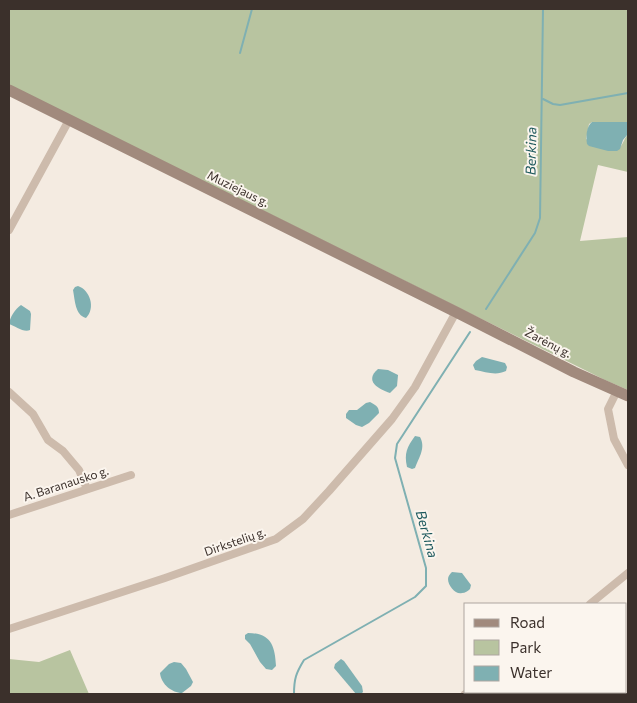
<svg xmlns="http://www.w3.org/2000/svg" width="637" height="703" font-family="Commissioner,sans-serif">
	<style>
		.green { fill: #b8c4a0 }
		.water { fill: #7fb0b2 }
		.lines { fill: none; stroke-linecap: round; stroke-linejoin: round }
		.stream { stroke: #7fb0b2; stroke-width: 2 }
		.minor { stroke: #cdbbac; stroke-width: 8 }
		.secondary { stroke: #a18a7d; stroke-width: 11 }
		.labels { text-anchor: middle; stroke-width: 4; stroke-linejoin: round; paint-order: stroke }
		.street-label { font-size: 12px; fill: #3b302b; stroke: #fbf5ee }
		.water-label { font-size: 14px; font-style: italic; fill: #1f5a5e; stroke: #fbf5ee }
	</style>
	<rect width="100%" height="100%" fill="#f4ebe1"/>
	<g class="green">
		<path d="M 9,9 L 628,9 L 628,122 L 592,122 L 589,124 L 586,139 L 613,151 C 622,150 623,140 628,134 L 628,172 L 598,165 L 580,241 L 628,237 L 628,390 L 605,380 L 9,85 Z"/>
		<path d="M 70,650 L 89,694 L 9,694 L 9,659 L 39,662 Z"/>
	</g>
	<g class="water">
		<path d="M 592,122 L 628,122 L 628,134 L 623,140 L 620,149 L 617,151 L 608,151 L 589,146 L 587,144 C 586,137 586,127 592,122 Z"/>
		<path d="M 78,286 C 90,290 96,308 86,318 C 75,315 75,300 73,290 L 75,287 Z"/>
		<path d="M 21,305 L 30,311 L 31,314 L 30,330 C 24,333 15,326 9,324 C 10,317 15,309 21,305 Z"/>
		<path d="M 482,357 L 505,363 L 507,367 L 506,371 C 496,376 486,372 475,370 L 473,365 L 476,361 Z"/>
		<path d="M 378,369 L 388,370 L 398,375 L 397,386 L 390,393 C 378,389 364,381 378,369 Z"/>
		<path d="M 370,402 C 375,405 379,406 379,413 L 369,423 L 362,427 L 356,425 L 346,418 L 346,414 L 349,410 L 357,410 L 366,403 Z"/>
		<path d="M 415,436 L 420,437 C 426,448 419,457 415,468 L 412,469 L 407,467 C 404,453 407,447 415,436 Z"/>
		<path d="M 452,572 L 462,573 L 471,585 L 470,589 C 468,591 465,593 462,593 C 456,595 448,586 448,579 C 448,576 450,574 452,572 Z"/>
		<path d="M 248,633 C 271,633 275,646 276,666 L 272,670 L 266,669 L 260,662 L 250,644 L 245,639 L 245,635 Z"/>
		<path d="M 341,659 L 344,661 L 362,686 L 363,692 L 361,694 L 356,694 L 334,668 L 335,664 Z"/>
		<path d="M 174,662 L 181,663 L 186,669 L 193,682 L 191,686 L 182,693 C 172,693 161,684 160,673 L 169,664 Z"/>
	</g>
	<g class="lines">
		<g class="stream">
			<path d="M 240,53 L 252,9"/>
			<path d="M 543,99 L 553,104 L 560,105 L 628,93"/>
			<path d="M 486,309 L 535,233 L 540,218 L 543,9"/>
			<path d="M 294,694 C 294,679 296,673 304,660 L 415,597 L 426,586 L 426,568 L 395,458 L 397,444 L 470,332"/>
		</g>
		<g class="minor">
			<path d="M 9,230 L 69,120"/>
			<path d="M 617,391 L 608,409 L 614,439 L 628,465"/>
			<path d="M 9,392 L 33,414 L 48,440 L 63,451 L 79,470 L 87,489"/>
			<path d="M 9,515 L 131,475"/>
			<path d="M 590,604 L 628,573"/>
			<path d="M 9,629 L 165,578 L 276,539 L 303,519 L 329,491 L 392,419 L 415,387 L 456,312"/>
			<path d="M 465,694 L 469,692"/>
		</g>
		<path class="secondary" d="M 9,90 L 456,312 L 574,372 L 628,396"/>
	</g>
	<g class="labels">
		<g class="street-label">
			<text transform="translate(238 189) rotate(26)" y="4">Muziejaus g.</text>
			<text transform="translate(548 343) rotate(27)" y="4">Žarėnų g.</text>
			<text transform="translate(66 484) rotate(-18)" y="4">A. Baranausko g.</text>
			<text transform="translate(235 542) rotate(-19)" y="4">Dirkstelių g.</text>
		</g>
		<g class="water-label">
			<text transform="translate(531 151) rotate(-89)" y="5">Berkina</text>
			<text transform="translate(427 534) rotate(74)" y="5">Berkina</text>
		</g>
	</g>
	<rect width="637" height="703" fill="none" stroke="#3b302b" stroke-width="20"/>
	<rect x="464" y="603" width="162" height="90" fill="#fbf5ee" stroke="#aea6a0"/>
	<rect x="474" y="619" width="25" height="8" fill="#a18a7d" stroke="#aea6a0"/>
	<text x="510" y="628" font-size="15" fill="#3b302b">Road</text>
	<rect x="474" y="640" width="25" height="15" fill="#b8c4a0" stroke="#aea6a0"/>
	<text x="510" y="653" font-size="15" fill="#3b302b">Park</text>
	<rect x="474" y="666" width="25" height="15" fill="#7fb0b2" stroke="#aea6a0"/>
	<text x="510" y="678" font-size="15" fill="#3b302b">Water</text>
</svg>
